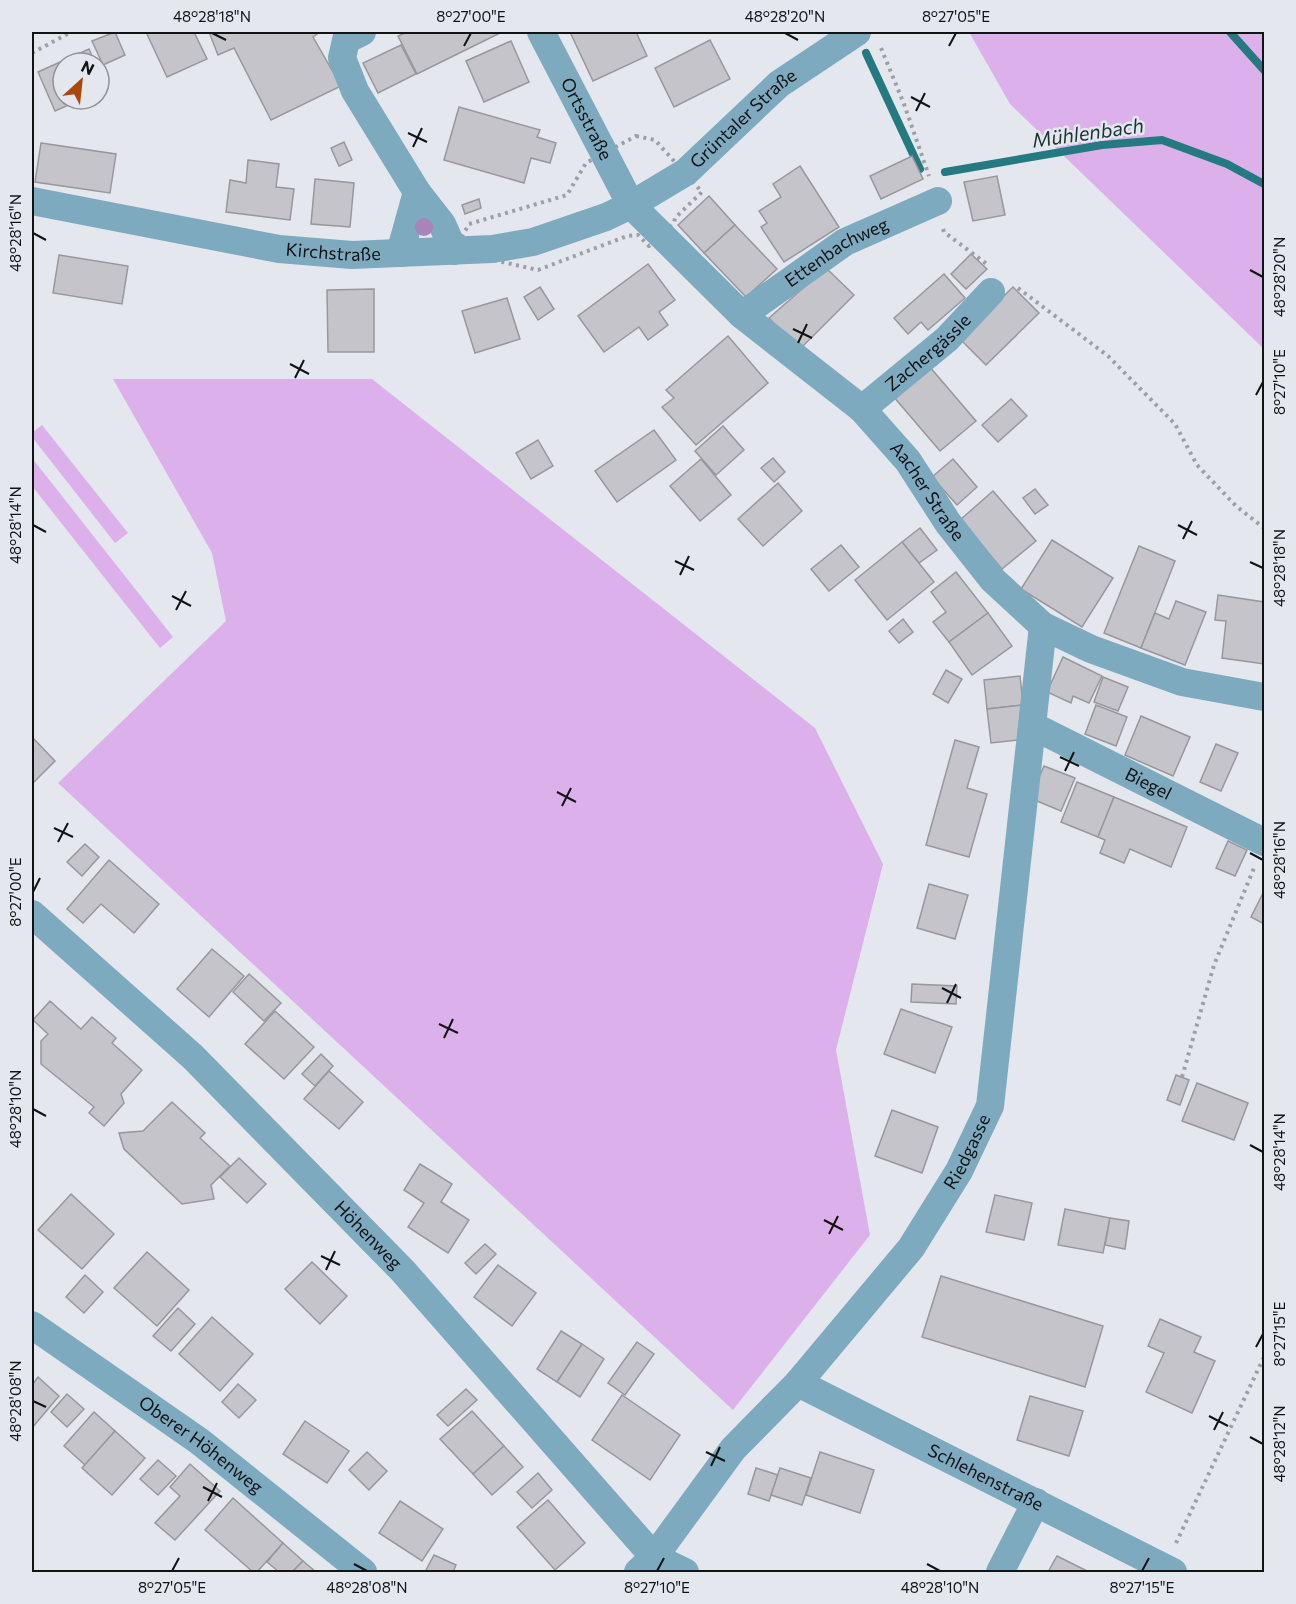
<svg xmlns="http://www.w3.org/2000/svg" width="1296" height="1604" font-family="Commissioner,sans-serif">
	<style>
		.green { fill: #dcb0eb }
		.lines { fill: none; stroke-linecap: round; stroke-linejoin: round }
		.stream { stroke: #247a80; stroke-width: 8 }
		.building { fill: #c4c4ca; stroke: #98979d; stroke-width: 1.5 }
		.path { stroke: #9c9fa4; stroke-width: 4; stroke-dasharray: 3 4.5; stroke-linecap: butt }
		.minor { stroke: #7eaac0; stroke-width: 28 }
		.tree { fill: #a983b9 }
		.ticks { fill: none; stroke: #111315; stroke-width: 2 }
		.labels { text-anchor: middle; stroke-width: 5; stroke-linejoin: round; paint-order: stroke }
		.street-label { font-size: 18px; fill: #111315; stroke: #e4e8ee }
		.water-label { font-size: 20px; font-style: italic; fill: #1a3335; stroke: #e4e8ee }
		.neatline { fill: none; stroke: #111315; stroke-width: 2 }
		.ticks-label { font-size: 15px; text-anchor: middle; fill: #111315 }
	</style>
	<rect width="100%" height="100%" fill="#e4e8ee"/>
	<g class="green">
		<path d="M 969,32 L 1264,32 L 1264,349 L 1010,104 Z"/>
		<path d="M 113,379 L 372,379 L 815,728 L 883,864 L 836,1050 L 870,1235 L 733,1410 L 58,783 L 226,621 L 212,553 Z"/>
		<path d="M 42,425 L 128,533 L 115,543 L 32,437 L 32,433 Z"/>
		<path d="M 32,458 L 173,637 L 160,648 L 32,486 Z"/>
	</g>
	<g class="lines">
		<g class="stream">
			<path d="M 1230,32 L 1264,70"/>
			<path d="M 866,53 L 920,169"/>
			<path d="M 945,172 L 1102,145 L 1162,140 L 1227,164 L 1264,184"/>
		</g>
	</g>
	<g class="building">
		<path d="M 115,32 L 125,55 L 103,65 L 92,41 Z"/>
		<path d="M 146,32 L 194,32 L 207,59 L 167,77 Z"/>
		<path d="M 209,32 L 320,32 L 313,37 L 341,86 L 271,120 L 234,48 L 218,55 Z"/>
		<path d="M 407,32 L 502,32 L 417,74 L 398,36 Z"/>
		<path d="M 570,32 L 636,32 L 647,56 L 593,81 Z"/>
		<path d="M 710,40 L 730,79 L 674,107 L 655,68 Z"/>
		<path d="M 511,41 L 529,82 L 484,102 L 466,61 Z"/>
		<path d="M 401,45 L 416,74 L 378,93 L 363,63 Z"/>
		<path d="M 89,49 L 95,63 L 63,63 L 63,99 L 82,99 L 55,111 L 38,72 Z"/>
		<path d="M 99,71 L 106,88 L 99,91 Z"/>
		<path d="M 459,107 L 540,130 L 537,137 L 556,143 L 550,163 L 531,158 L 524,183 L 444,160 Z"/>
		<path d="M 344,142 L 352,160 L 339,166 L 331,148 Z"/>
		<path d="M 41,143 L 116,154 L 110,193 L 35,182 Z"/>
		<path d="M 912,156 L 923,179 L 881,199 L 870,176 Z"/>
		<path d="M 248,160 L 279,164 L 276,187 L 294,189 L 290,220 L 226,212 L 230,180 L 246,183 Z"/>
		<path d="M 800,166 L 839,227 L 784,262 L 761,227 L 767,223 L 759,211 L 781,197 L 773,184 Z"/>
		<path d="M 997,176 L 1005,215 L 973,221 L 964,182 Z"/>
		<path d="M 315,179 L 354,183 L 350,227 L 311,224 Z"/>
		<path d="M 709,196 L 735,225 L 704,253 L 678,225 Z"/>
		<path d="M 479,199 L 481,208 L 465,214 L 462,205 Z"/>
		<path d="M 735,225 L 777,269 L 746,297 L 704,253 Z"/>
		<path d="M 971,254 L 987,269 L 966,289 L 951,274 Z"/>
		<path d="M 59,255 L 128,266 L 122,304 L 53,293 Z"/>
		<path d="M 648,264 L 675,300 L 659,312 L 668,325 L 648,340 L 639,327 L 604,352 L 578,316 Z"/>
		<path d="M 826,268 L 854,295 L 799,350 L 769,318 Z"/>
		<path d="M 944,274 L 965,298 L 928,330 L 921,322 L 908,334 L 894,318 Z"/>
		<path d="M 540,287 L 554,309 L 538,320 L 524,297 Z"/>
		<path d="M 1013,287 L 1039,313 L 986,365 L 960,339 Z"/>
		<path d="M 374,289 L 374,352 L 328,352 L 327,290 Z"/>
		<path d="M 507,298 L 520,339 L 475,353 L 462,311 Z"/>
		<path d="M 728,336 L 768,383 L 696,445 L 662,407 L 674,398 L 666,390 Z"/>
		<path d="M 929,366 L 976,421 L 940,451 L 893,396 Z"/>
		<path d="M 1011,399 L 1027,416 L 998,442 L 982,425 Z"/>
		<path d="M 723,426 L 744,450 L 716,475 L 695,451 Z"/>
		<path d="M 654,430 L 676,460 L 617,502 L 595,471 Z"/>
		<path d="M 538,440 L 553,466 L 531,479 L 516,453 Z"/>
		<path d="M 773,458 L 785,472 L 774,482 L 761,468 Z"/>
		<path d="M 701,459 L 731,495 L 700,521 L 670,486 Z"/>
		<path d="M 953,459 L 977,487 L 957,505 L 932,477 Z"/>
		<path d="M 778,483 L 802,511 L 763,546 L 738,519 Z"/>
		<path d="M 1035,489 L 1048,505 L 1035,514 L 1023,498 Z"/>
		<path d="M 993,491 L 1036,541 L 1002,569 L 960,520 Z"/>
		<path d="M 920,528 L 937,550 L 919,563 L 902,542 Z"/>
		<path d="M 1052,540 L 1113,578 L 1082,627 L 1021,589 Z"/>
		<path d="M 902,542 L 934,582 L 887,620 L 855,580 Z"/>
		<path d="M 841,545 L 859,567 L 829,591 L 811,569 Z"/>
		<path d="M 1139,546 L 1175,561 L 1141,648 L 1104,633 Z"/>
		<path d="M 956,572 L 988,613 L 949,642 L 933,622 L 946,612 L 931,592 Z"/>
		<path d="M 1218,595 L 1264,602 L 1264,664 L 1222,658 L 1226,621 L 1215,620 Z"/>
		<path d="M 1176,601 L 1206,612 L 1185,665 L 1141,648 L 1155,613 L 1169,619 Z"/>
		<path d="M 988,613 L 1012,646 L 972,675 L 949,642 Z"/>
		<path d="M 903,619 L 913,632 L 899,643 L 889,631 Z"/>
		<path d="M 1063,657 L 1102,676 L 1089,703 L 1073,696 L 1071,703 L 1047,692 Z"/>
		<path d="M 946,670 L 962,679 L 948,703 L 933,694 Z"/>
		<path d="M 1020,676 L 1023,705 L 987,709 L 984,680 Z"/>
		<path d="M 1103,677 L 1128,687 L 1118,711 L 1094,702 Z"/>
		<path d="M 1023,705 L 1027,739 L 991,743 L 987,709 Z"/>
		<path d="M 1096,705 L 1127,717 L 1116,746 L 1085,734 Z"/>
		<path d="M 1141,716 L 1190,737 L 1173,776 L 1125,755 Z"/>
		<path d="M 32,737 L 55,761 L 32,784 Z"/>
		<path d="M 955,740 L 979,747 L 967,788 L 987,794 L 969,857 L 926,845 Z"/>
		<path d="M 1216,744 L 1238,753 L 1221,791 L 1200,782 Z"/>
		<path d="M 1044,766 L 1075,778 L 1061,811 L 1030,798 Z"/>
		<path d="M 1077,782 L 1114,797 L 1098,837 L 1061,822 Z"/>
		<path d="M 1114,797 L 1187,827 L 1171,867 L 1130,849 L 1124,863 L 1100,853 L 1105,840 L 1098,837 Z"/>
		<path d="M 1228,841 L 1247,850 L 1235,876 L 1216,868 Z"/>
		<path d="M 85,844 L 99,857 L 82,876 L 67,862 Z"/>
		<path d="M 109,860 L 159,904 L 134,933 L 101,904 L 83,923 L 67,909 Z"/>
		<path d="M 929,884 L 968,895 L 955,939 L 917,928 Z"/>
		<path d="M 1264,891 L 1264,924 L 1251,917 Z"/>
		<path d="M 212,949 L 244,976 L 209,1017 L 177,989 Z"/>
		<path d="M 249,974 L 281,1003 L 264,1021 L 233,992 Z"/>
		<path d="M 912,984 L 957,986 L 956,1004 L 911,1002 Z"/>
		<path d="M 50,1001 L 81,1029 L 92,1017 L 116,1038 L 112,1043 L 142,1070 L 121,1094 L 124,1103 L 104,1126 L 89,1113 L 94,1107 L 41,1064 L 41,1041 L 48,1034 L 33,1020 Z"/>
		<path d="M 901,1009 L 952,1027 L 935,1073 L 884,1054 Z"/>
		<path d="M 275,1011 L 314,1047 L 284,1079 L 245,1044 Z"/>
		<path d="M 321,1054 L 333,1066 L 315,1086 L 302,1074 Z"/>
		<path d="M 329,1071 L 363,1102 L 339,1129 L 304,1099 Z"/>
		<path d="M 1176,1075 L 1189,1080 L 1180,1105 L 1167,1100 Z"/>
		<path d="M 1197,1083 L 1248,1103 L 1234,1140 L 1182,1121 Z"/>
		<path d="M 172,1102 L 205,1133 L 200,1138 L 230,1166 L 211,1185 L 214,1199 L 182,1204 L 124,1149 L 119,1133 L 143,1131 Z"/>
		<path d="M 892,1110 L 938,1127 L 922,1173 L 875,1156 Z"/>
		<path d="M 239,1158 L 266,1184 L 247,1203 L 220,1177 Z"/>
		<path d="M 420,1164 L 452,1184 L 441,1202 L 469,1220 L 448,1253 L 408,1227 L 424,1203 L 404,1190 Z"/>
		<path d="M 71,1194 L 114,1234 L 82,1269 L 38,1230 Z"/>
		<path d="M 995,1195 L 1032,1203 L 1024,1240 L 986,1232 Z"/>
		<path d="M 1065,1209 L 1110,1218 L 1103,1253 L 1058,1245 Z"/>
		<path d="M 1110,1218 L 1129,1221 L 1125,1249 L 1105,1245 Z"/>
		<path d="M 485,1244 L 496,1254 L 476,1274 L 465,1263 Z"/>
		<path d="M 147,1252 L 189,1290 L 157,1326 L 114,1288 Z"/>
		<path d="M 312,1262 L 347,1296 L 320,1324 L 285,1289 Z"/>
		<path d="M 498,1265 L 536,1293 L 512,1326 L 474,1297 Z"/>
		<path d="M 85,1275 L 103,1292 L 84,1313 L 66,1297 Z"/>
		<path d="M 941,1276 L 1103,1326 L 1085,1387 L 922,1337 Z"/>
		<path d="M 178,1308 L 195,1324 L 171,1351 L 153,1336 Z"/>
		<path d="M 212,1317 L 253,1354 L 220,1391 L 179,1354 Z"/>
		<path d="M 1160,1319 L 1201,1337 L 1194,1352 L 1215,1361 L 1192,1413 L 1146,1392 L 1164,1353 L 1148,1346 Z"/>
		<path d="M 561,1331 L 582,1344 L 557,1382 L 537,1369 Z"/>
		<path d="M 637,1342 L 654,1354 L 625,1395 L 608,1383 Z"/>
		<path d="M 582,1344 L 604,1359 L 580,1397 L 557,1382 Z"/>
		<path d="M 38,1377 L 59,1396 L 32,1428 L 32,1385 Z"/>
		<path d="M 238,1384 L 256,1400 L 239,1418 L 222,1402 Z"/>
		<path d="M 466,1389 L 477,1400 L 448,1426 L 437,1415 Z"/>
		<path d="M 67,1394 L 84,1409 L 67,1427 L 51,1412 Z"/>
		<path d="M 622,1395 L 680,1435 L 650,1480 L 592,1440 Z"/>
		<path d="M 1030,1396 L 1083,1411 L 1069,1456 L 1017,1440 Z"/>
		<path d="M 472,1411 L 504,1446 L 473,1474 L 440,1439 Z"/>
		<path d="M 94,1412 L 115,1431 L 85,1465 L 64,1446 Z"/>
		<path d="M 305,1421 L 349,1451 L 327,1483 L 283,1454 Z"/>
		<path d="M 115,1431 L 145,1458 L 112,1495 L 82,1468 Z"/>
		<path d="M 504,1446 L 523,1467 L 492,1495 L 473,1474 Z"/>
		<path d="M 367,1452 L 387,1471 L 369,1490 L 349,1470 Z"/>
		<path d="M 820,1452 L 874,1470 L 860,1513 L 806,1495 Z"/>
		<path d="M 158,1460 L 176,1476 L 158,1495 L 140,1479 Z"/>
		<path d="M 190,1464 L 220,1491 L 175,1540 L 155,1523 L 180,1496 L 170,1487 Z"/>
		<path d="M 756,1468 L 778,1475 L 769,1501 L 748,1494 Z"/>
		<path d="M 780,1468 L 811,1478 L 802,1505 L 771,1495 Z"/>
		<path d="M 538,1473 L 552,1490 L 532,1508 L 517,1492 Z"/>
		<path d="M 233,1498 L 283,1543 L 257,1572 L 253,1572 L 205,1530 Z"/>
		<path d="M 548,1500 L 585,1543 L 555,1570 L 517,1527 Z"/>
		<path d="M 400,1501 L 443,1529 L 422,1561 L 379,1533 Z"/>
		<path d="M 283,1543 L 303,1561 L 292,1572 L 279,1572 L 267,1562 Z"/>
		<path d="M 434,1555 L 456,1565 L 453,1572 L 425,1572 Z"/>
		<path d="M 1057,1556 L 1089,1572 L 1048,1572 Z"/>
		<path d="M 303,1561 L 316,1572 L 292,1572 Z"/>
	</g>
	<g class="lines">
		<g class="path">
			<path d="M 881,48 L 904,104 L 929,176"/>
			<path d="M 32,53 L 71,32"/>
			<path d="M 636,136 L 655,140 L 702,192 L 675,218 L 674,223 L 649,246 L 638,235 L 627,236 L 538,270 L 454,251 L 469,224 L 567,195 L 586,163 Z"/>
			<path d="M 943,229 L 944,232 L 988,265"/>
			<path d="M 1018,288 L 1108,356 L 1175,424 L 1197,465 L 1236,506 L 1264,528"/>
			<path d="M 1182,1077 L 1214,965 L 1254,868"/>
			<path d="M 1176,1543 L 1264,1357"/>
		</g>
		<g class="minor">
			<path d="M 362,32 L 346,40 L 342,58 L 355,91 L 417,192 L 442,224 L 454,251"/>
			<path id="s1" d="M 541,32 L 631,205 L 742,315 L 862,409 L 908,461 L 948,523 L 993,580 L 1043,626 L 1091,649 L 1182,682 L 1264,697"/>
			<path id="s2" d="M 32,201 L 279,249 L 352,255 L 492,249 L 533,242 L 606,217 L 631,205 L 686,172 L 779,84 L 857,32"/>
			<path d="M 400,253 L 417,192"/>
			<path id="s3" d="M 742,315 L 845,242 L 938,201"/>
			<path id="s4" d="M 862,409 L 947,339 L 991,292"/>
			<path id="s5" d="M 1033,726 L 1264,842"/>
			<path id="s6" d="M 32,914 L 193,1057 L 403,1271 L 654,1557 L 685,1572"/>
			<path id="s7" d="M 32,1325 L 199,1441 L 363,1572"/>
			<path id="s8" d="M 798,1383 L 1173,1572"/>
			<path id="s9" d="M 638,1572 L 654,1557 L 733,1449 L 798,1383 L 911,1248 L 959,1171 L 990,1106 L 1043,626"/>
			<path d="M 1000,1572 L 1036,1502"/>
		</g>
	</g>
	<circle class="tree" cx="424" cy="227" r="9"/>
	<path class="ticks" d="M 212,33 L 226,40M 785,33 L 798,40M 464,46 L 471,33M 949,46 L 956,33M 911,97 L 930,107M 916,111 L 925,93M 408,133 L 427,142M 413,147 L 422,128M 33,233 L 46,240M 1250,270 L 1263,277M 793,329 L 812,338M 798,343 L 807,324M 290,364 L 309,374M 295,378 L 304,360M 1256,395 L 1263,382M 33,525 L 46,532M 1178,525 L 1197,535M 1183,539 L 1192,521M 675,561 L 694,570M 1250,562 L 1263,568M 680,575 L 689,556M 172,596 L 191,606M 176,610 L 186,591M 1060,757 L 1079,766M 1065,771 L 1074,752M 557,792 L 576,802M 562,806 L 571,788M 54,828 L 73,837M 58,842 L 68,823M 1250,853 L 1263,860M 33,892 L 40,878M 942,988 L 961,998M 947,1003 L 956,984M 439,1024 L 458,1033M 444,1038 L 453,1019M 33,1109 L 46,1116M 1250,1145 L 1263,1152M 824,1220 L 843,1230M 829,1234 L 838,1216M 321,1256 L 340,1265M 326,1270 L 335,1251M 1256,1347 L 1263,1334M 33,1401 L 46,1407M 1209,1416 L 1228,1426M 1214,1430 L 1223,1412M 1250,1437 L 1263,1444M 706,1452 L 725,1461M 711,1466 L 720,1447M 203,1487 L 222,1497M 208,1501 L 217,1483M 354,1564 L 367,1571M 927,1564 L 940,1571M 172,1571 L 179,1558M 657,1571 L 664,1558M 1142,1571 L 1149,1558"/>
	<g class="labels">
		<g class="street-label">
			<text dy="6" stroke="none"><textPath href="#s1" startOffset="98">Ortsstraße</textPath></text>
			<text dy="6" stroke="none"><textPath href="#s2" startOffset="754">Grüntaler Straße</textPath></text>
			<text dy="6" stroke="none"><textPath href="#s2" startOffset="306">Kirchstraße</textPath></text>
			<text dy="6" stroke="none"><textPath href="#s3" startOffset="114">Ettenbachweg</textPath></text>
			<text dy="6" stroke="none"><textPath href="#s4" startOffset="87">Zachergässle</textPath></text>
			<text dy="6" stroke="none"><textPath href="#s1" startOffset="609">Aacher Straße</textPath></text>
			<text dy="6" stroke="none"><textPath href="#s5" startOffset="129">Biegel</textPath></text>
			<text dy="6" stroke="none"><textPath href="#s9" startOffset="536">Riedgasse</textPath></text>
			<text dy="6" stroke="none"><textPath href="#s6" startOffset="465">Höhenweg</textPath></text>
			<text dy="6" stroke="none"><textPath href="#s7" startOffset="207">Oberer Höhenweg</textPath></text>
			<text dy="6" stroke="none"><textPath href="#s8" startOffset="210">Schlehenstraße</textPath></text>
		</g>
		<g class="water-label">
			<text transform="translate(1088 133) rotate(-8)" y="7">Mühlenbach</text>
		</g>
	</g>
	<rect width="1296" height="1604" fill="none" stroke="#e4e8ee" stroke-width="66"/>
	<g transform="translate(81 81) rotate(27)"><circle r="28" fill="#e4e8ee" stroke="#909397" stroke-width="1.5"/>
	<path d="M0-4.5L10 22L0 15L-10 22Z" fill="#aa470b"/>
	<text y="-9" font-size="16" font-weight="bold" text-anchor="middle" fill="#111315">N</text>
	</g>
	<rect x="33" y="33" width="1230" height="1538" class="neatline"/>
	<g class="ticks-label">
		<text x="212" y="22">48°28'18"N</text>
		<text x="471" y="22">8°27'00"E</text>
		<text x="785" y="22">48°28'20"N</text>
		<text x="956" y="22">8°27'05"E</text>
		<text transform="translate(16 233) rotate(-90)" y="5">48°28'16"N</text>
		<text transform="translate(1280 277) rotate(-90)" y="5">48°28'20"N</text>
		<text transform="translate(1280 382) rotate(-90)" y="5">8°27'10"E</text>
		<text transform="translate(16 525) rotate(-90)" y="5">48°28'14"N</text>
		<text transform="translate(1280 568) rotate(-90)" y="5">48°28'18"N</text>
		<text transform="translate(1280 860) rotate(-90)" y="5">48°28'16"N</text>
		<text transform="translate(16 892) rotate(-90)" y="5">8°27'00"E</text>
		<text transform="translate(16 1109) rotate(-90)" y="5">48°28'10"N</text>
		<text transform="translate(1280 1152) rotate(-90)" y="5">48°28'14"N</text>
		<text transform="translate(1280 1334) rotate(-90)" y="5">8°27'15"E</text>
		<text transform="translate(16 1401) rotate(-90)" y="5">48°28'08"N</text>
		<text transform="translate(1280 1444) rotate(-90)" y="5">48°28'12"N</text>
		<text x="172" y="1593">8°27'05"E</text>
		<text x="367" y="1593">48°28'08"N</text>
		<text x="657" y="1593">8°27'10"E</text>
		<text x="940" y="1593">48°28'10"N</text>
		<text x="1142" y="1593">8°27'15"E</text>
	</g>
</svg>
